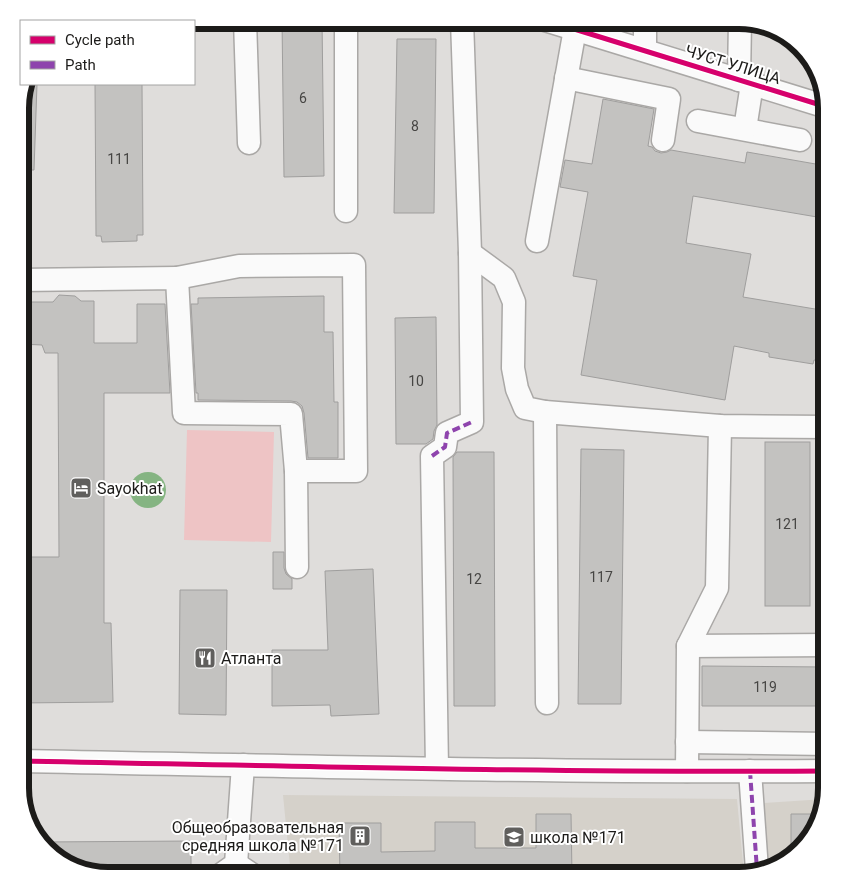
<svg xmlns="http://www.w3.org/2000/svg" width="847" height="896" font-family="Roboto,sans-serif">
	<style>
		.built { fill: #d5d1ca }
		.green { fill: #eec4c5 }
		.water { fill: #85b482 }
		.building { fill: #c3c2c0; stroke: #9f9e9d }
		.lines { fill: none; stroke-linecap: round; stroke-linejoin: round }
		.minor-casing { stroke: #aaa8a6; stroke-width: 25 }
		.minor { stroke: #fafafa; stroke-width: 22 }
		.quiet { stroke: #8e44ad; stroke-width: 4; stroke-dasharray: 8 4; stroke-linecap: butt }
		.cycleway-casing { stroke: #fff; stroke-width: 8 }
		.cycleway { stroke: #d6006c; stroke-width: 5 }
		.labels { text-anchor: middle; stroke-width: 4; stroke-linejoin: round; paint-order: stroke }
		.number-label { font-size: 14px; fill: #464543 }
		.street-label { font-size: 16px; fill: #1c1b19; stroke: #fff }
		.poi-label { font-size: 16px; fill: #1c1b19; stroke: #fff; text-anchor: start }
		.rim { fill: none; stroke: #1c1b19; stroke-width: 6 }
	</style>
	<rect width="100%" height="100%" fill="#dfdddb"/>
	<g class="built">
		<path d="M 283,795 L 737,799 L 744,874 L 740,876 L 291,876 Z"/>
		<path d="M 825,799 L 818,827 L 797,854 L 767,866 L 764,803 Z"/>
	</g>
	<path class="green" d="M 187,430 L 274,432 L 271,542 L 184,540 Z"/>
	<circle class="water" cx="148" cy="490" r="18"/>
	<g class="building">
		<path d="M 282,20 L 322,20 L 324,176 L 284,177 Z"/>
		<path d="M 397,39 L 436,39 L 434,213 L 394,213 Z"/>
		<path d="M 25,84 L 37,84 L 34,170 L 20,170 L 20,102 Z"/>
		<path d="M 95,84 L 142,84 L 143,235 L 137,235 L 137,241 L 102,242 L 101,236 L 96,236 Z"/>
		<path d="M 603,99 L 654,109 L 648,146 L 652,147 L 655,151 L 661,153 L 667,152 L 671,150 L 745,163 L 747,152 L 827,166 L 827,192 L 823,218 L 693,196 L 686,243 L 751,254 L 743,297 L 827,311 L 827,362 L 814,360 L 813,364 L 769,357 L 769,353 L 734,346 L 725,400 L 581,375 L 597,280 L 573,276 L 588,192 L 560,187 L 565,160 L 592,164 Z"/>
		<path d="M 59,295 L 75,296 L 81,301 L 94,301 L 94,343 L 137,343 L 137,304 L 165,304 L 170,393 L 104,393 L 104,623 L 111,623 L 113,702 L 20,703 L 20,557 L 59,557 L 58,353 L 45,353 L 42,345 L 20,344 L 20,302 L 53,302 Z"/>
		<path d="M 324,296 L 324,332 L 333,332 L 334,402 L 338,402 L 338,458 L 308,458 L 304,413 L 302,406 L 297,402 L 291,401 L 198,400 L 198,393 L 196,393 L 191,304 L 198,304 L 198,298 Z"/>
		<path d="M 436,317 L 437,425 L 434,431 L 433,439 L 426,444 L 396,444 L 395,318 Z"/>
		<rect x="765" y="442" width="45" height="164"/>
		<path d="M 581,449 L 624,450 L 621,704 L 578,704 Z"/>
		<path d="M 457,452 L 494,452 L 495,706 L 454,706 L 453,457 Z"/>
		<path d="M 273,552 L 284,552 L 284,568 L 286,574 L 292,579 L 292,589 L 273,589 Z"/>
		<path d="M 373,569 L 379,714 L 331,716 L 330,705 L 272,706 L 272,650 L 328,650 L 325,571 Z"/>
		<path d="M 180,590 L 227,590 L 226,715 L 179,714 Z"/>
		<path d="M 702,666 L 827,667 L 827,706 L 702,706 Z"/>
		<path d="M 536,814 L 571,814 L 572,876 L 340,876 L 339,823 L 381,823 L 381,852 L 435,851 L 435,822 L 475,822 L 475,848 L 536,848 Z"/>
		<path d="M 791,814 L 821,814 L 818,827 L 797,854 L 791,857 Z"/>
		<path d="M 191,841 L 191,876 L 108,876 L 69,867 L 42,846 L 40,842 Z"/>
	</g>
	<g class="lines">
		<g class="minor-casing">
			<g id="minor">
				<path d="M 245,20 L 249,143"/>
				<path d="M 346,20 L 346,211"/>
				<path d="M 545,20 L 827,107"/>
				<path d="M 645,50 L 645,20"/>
				<path d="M 566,78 L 669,99 L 663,140"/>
				<path d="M 739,80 L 740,20"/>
				<path d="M 698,121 L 800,140"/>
				<path d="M 745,129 L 752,84"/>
				<path d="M 537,241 L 575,29"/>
				<path d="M 470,253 L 504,278 L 514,302 L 513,368 L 517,389 L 525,408 L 545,412"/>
				<path d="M 177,278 L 239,266 L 354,265 L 356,471 L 296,471"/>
				<path d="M 20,280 L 177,278 L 184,413 L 291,414 L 296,471 L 297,567"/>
				<path d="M 688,646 L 827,645"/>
				<path d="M 547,703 L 545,412 L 720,426 L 827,427"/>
				<path d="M 687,742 L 827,744"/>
				<path d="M 20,761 C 289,766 558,773 827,771"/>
				<path d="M 437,768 L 432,456 L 445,447 L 447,433 L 472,422 L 470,253 L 462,20"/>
				<path d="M 687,771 L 688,646 L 717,588 L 720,426"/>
				<path d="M 750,771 L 757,870"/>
				<path d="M 236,864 L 254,876"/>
				<path d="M 219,876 L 236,864 L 243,765"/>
			</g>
		</g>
		<use href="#minor" class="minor"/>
		<g class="quiet">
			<path d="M 432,456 L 445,447 L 447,433 L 472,422"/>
			<path d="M 750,771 L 757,870"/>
		</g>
		<g class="cycleway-casing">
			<g id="cycleway">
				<path d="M 545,20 L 827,107"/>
				<path d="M 20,761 C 289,766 558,773 827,771"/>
			</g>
		</g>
		<use href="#cycleway" class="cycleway"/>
	</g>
	<defs>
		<g id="hotel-square" transform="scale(1.125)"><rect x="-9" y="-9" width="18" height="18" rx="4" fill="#605f5d" stroke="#fff"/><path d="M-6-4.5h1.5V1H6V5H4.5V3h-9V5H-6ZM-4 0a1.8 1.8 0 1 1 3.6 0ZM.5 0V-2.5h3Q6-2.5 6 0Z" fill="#fff"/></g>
		<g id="restaurant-square" transform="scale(1.125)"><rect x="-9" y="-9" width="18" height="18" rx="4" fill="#605f5d" stroke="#fff"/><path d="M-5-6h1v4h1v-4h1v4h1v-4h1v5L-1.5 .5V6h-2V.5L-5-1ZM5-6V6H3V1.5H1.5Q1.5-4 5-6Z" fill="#fff"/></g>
		<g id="building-square" transform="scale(1.125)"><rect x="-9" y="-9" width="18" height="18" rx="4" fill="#605f5d" stroke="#fff"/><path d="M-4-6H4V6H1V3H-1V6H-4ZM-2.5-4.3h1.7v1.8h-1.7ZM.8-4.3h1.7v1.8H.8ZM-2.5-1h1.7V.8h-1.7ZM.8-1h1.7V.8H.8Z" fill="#fff"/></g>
		<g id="school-square" transform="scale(1.125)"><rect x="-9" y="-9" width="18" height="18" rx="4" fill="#605f5d" stroke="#fff"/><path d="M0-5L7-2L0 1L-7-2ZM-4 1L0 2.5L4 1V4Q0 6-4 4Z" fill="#fff"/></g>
	</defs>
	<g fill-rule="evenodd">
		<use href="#hotel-square" x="81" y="488"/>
		<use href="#restaurant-square" x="205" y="658"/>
		<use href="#building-square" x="360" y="836"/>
		<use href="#school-square" x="514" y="837"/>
	</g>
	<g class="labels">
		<g class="number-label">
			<text x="303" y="103">6</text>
			<text x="415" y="131">8</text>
			<text x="119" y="164">111</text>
			<text x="416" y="386">10</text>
			<text x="787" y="529">121</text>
			<text x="601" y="582">117</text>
			<text x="474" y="584">12</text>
			<text x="765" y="692">119</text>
		</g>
		<g class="street-label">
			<text transform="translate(733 64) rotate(17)" y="6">ЧУСТ УЛИЦА</text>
		</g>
		<g class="poi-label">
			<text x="97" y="494">Sayokhat</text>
			<text x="221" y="664">Атланта</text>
			<text x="344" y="833" text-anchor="end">Общеобразовательная<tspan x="344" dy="18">средняя школа №171</tspan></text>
			<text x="530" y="843">школа №171</text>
		</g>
	</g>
	<path d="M0 0H847V896H0ZM108 29H739A79 79 0 0 1 818 108V788A79 79 0 0 1 739 867H108A79 79 0 0 1 29 788V108A79 79 0 0 1 108 29Z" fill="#fff" fill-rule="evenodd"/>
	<path class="rim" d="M108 29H739A79 79 0 0 1 818 108V788A79 79 0 0 1 739 867H108A79 79 0 0 1 29 788V108A79 79 0 0 1 108 29Z"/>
	<rect x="20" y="20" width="175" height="65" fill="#ffffff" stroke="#a4a4a3"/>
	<rect x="30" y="36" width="25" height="8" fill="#d6006c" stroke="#a4a4a3"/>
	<text x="65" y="45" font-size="15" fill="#1c1b19">Cycle path</text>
	<rect x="30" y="61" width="25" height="8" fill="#8e44ad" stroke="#a4a4a3"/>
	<text x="65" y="70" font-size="15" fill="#1c1b19">Path</text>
</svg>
